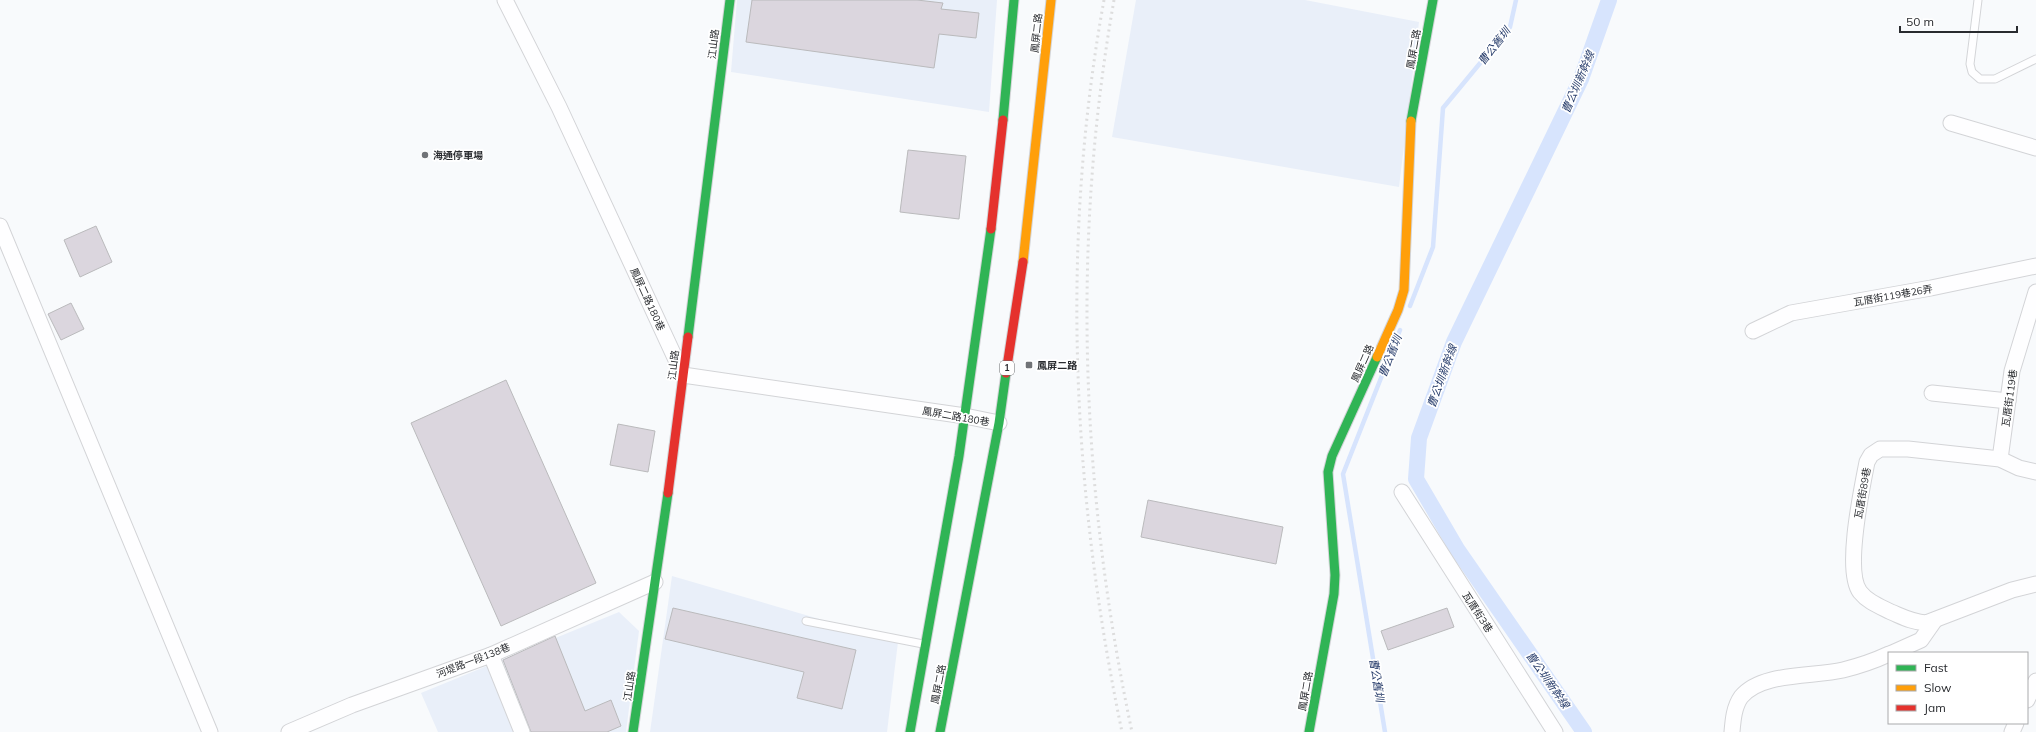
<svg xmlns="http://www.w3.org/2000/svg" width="2036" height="732" font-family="Mulish,'Noto Sans TC',sans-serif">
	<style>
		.built { fill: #e9eff9 }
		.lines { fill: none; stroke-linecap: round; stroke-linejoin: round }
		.stream { stroke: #d7e4fd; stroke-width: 4.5 }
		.canal { stroke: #d7e4fd; stroke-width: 16 }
		.building { fill: #dbd6de; stroke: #bababc }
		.lane-casing { stroke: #d3d4d7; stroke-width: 9 }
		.street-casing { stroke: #d3d4d7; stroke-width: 17 }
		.fast-casing { stroke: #d3d4d7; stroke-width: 11 }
		.slow-casing { stroke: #d3d4d7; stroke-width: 11 }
		.jam-casing { stroke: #d3d4d7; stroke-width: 11 }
		.lane { stroke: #fefeff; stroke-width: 7 }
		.street { stroke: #fefeff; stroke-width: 15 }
		.fast { stroke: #30b455; stroke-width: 9 }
		.slow { stroke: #ff9f0a; stroke-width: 9 }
		.jam { stroke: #e5322d; stroke-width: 9 }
		.rail { stroke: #ddd; stroke-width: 3; stroke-dasharray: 2 4; stroke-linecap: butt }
		.poi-dot { fill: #717377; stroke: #fff; stroke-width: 1.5 }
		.labels { text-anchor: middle; stroke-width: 3.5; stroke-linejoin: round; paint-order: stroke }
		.shield { fill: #fff; stroke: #696b6d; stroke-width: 1 }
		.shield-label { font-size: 9px; font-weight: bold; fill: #292b2f }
		.street-label { font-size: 10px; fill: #292b2f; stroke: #fff }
		.poi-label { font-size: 10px; font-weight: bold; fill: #292b2f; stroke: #fff; text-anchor: start }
		.water-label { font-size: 11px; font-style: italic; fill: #2a3f6d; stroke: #fff }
	</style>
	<rect width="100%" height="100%" fill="#f8fafc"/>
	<g class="built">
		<path d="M 737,0 L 997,0 L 989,112 L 731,72 Z"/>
		<path d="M 1136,0 L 1305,0 L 1419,22 L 1399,187 L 1112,137 Z"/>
		<path d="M 672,576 L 898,642 L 887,732 L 650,732 Z"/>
		<path d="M 619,612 L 639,631 L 626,732 L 438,732 L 421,693 Z"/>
	</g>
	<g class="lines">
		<g class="stream">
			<path d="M 1410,306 L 1433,247 L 1443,108 L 1510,27 L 1516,0"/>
			<path d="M 1385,732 L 1343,474 L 1400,330"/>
		</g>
		<path class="canal" d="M 1584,732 L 1457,549 L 1416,479 L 1419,438 L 1454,342 L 1581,79 L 1609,0"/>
	</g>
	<g class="building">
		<path d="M 752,0 L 917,0 L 943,3 L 941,9 L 979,13 L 976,38 L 939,34 L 934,68 L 746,42 Z"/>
		<path d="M 908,150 L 966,156 L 959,219 L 900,212 Z"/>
		<path d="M 96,226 L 112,262 L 80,277 L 64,240 Z"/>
		<path d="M 71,303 L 84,329 L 61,340 L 48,314 Z"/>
		<path d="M 506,380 L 596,583 L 501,626 L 411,423 Z"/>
		<path d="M 618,424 L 655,431 L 648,472 L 610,465 Z"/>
		<path d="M 1148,500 L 1283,527 L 1276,564 L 1141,537 Z"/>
		<path d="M 673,608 L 856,650 L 842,709 L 797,698 L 804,672 L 665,639 Z"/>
		<path d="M 1447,608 L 1454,627 L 1388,650 L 1381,631 Z"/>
		<path d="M 555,636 L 585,711 L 611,700 L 621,726 L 607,732 L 531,732 L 503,660 Z"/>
	</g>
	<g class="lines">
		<g class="lane-casing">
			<g id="lane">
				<path d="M 1978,0 L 1970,64 L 1972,72 L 1980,79 L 1995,79 L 2036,59"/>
				<path d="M 806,621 L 923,644"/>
			</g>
		</g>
		<g class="street-casing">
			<g id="street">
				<path d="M 505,0 L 559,107 L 683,375 L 965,416 L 999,423"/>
				<path d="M 1951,123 L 2036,148"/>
				<path d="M 0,226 L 210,732"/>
				<path d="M 1753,331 L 1791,313 L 1931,288 L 2036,266"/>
				<path d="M 1932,393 L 2008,401"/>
				<path d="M 2000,459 L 2012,371 L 2036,292"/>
				<path d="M 2036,472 L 2019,468 L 2000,459 L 1908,449 L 1880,449 L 1871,455 L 1867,462 C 1862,488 1844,571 1860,592 C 1868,602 1879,606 1891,612 C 1903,617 1912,622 1926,623 L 2012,590 L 2036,584"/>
				<path d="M 1402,492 L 1555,732"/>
				<path d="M 1892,653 L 1921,640 L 1935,620"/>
				<path d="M 491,655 L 522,732"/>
				<path d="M 2027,700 L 2036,681"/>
				<path d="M 289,732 L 352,705 L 491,655 L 655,582"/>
				<path d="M 1732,732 C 1733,720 1734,707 1741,697 C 1761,672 1813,677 1843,670 C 1859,666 1874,661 1889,654"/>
				<path d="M 2012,732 L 2016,723"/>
			</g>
		</g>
		<g class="fast-casing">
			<g id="fast">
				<path d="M 1003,120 L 1014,0"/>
				<path d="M 1411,121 L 1433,0"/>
				<path d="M 688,337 L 730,0"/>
				<path d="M 633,732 L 668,493"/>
				<path d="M 910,732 L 959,456 L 991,229"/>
				<path d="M 940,732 L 999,423 L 1006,373"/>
				<path d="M 1309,732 L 1334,594 L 1335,575 L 1328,472 L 1332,456 L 1377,357"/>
			</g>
		</g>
		<g class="slow-casing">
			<g id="slow">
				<path d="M 1023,262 L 1051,0"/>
				<path d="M 1377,357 L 1398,310 L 1404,290 L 1411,121"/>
			</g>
		</g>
		<g class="jam-casing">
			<g id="jam">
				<path d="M 991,229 L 1003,120"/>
				<path d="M 1006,373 L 1023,262"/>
				<path d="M 668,493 L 688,337"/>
			</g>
		</g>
		<use href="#lane" class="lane"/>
		<use href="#street" class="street"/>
		<use href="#fast" class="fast"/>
		<use href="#slow" class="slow"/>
		<use href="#jam" class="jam"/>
		<g class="rail">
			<path d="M 1104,0 C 1060,242 1072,492 1122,732"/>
			<path d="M 1114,0 C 1071,243 1081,491 1132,732"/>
		</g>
	</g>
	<g class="poi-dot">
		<circle cx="425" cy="155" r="4"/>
		<rect x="1025" y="361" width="8" height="8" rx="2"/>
	</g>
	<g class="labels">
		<rect class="shield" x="1000" y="361" width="14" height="14" rx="3"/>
		<g class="shield-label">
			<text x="1007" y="371">1</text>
		</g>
		<g class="street-label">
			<text transform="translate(1036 33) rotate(-84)" y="4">鳳屏二路</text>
			<text transform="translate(713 44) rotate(-83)" y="4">江山路</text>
			<text transform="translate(1413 49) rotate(-80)" y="4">鳳屏二路</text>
			<text transform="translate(1893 295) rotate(-10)" y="4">瓦厝街119巷26弄</text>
			<text transform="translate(648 299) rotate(65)" y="4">鳳屏二路180巷</text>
			<text transform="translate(1362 363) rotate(-66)" y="4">鳳屏二路</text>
			<text transform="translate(673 365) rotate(-83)" y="4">江山路</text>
			<text transform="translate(2009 398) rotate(-82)" y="4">瓦厝街119巷</text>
			<text transform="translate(956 416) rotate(10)" y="4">鳳屏二路180巷</text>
			<text transform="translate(1862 493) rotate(-80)" y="4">瓦厝街89巷</text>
			<text transform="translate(1478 612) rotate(57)" y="4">瓦厝街3巷</text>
			<text transform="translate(473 660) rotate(-21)" y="4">河堤路一段138巷</text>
			<text transform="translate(938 684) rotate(-79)" y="4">鳳屏二路</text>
			<text transform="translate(629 686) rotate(-82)" y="4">江山路</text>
			<text transform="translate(1305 691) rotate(-80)" y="4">鳳屏二路</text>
		</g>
		<g class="poi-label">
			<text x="433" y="159">海通停車場</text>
			<text x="1037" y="369">鳳屏二路</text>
		</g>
		<g class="water-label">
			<text transform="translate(1494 46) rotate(-52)" y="4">曹公舊圳</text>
			<text transform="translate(1578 82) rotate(-67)" y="4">曹公圳新幹線</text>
			<text transform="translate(1390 356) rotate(-68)" y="4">曹公舊圳</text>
			<text transform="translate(1442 376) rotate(-70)" y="4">曹公圳新幹線</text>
			<text transform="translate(1377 680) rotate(81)" y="4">曹公舊圳</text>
			<text transform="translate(1548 680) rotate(55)" y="4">曹公圳新幹線</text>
		</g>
	</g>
	<rect x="1888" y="652" width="140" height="72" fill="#ffffff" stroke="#a9aaac"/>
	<rect x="1896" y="665" width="20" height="6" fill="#30b455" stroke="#a9aaac"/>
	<text x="1924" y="672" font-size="12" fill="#292b2f">Fast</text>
	<rect x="1896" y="685" width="20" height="6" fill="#ff9f0a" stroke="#a9aaac"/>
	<text x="1924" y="692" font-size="12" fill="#292b2f">Slow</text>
	<rect x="1896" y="705" width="20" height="6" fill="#e5322d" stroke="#a9aaac"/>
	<text x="1924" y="712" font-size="12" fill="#292b2f">Jam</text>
	<path d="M1900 26v6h117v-6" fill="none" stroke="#292b2f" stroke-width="2"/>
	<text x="1906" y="26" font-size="12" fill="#292b2f" stroke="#ffffff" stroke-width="3" paint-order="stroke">50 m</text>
</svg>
